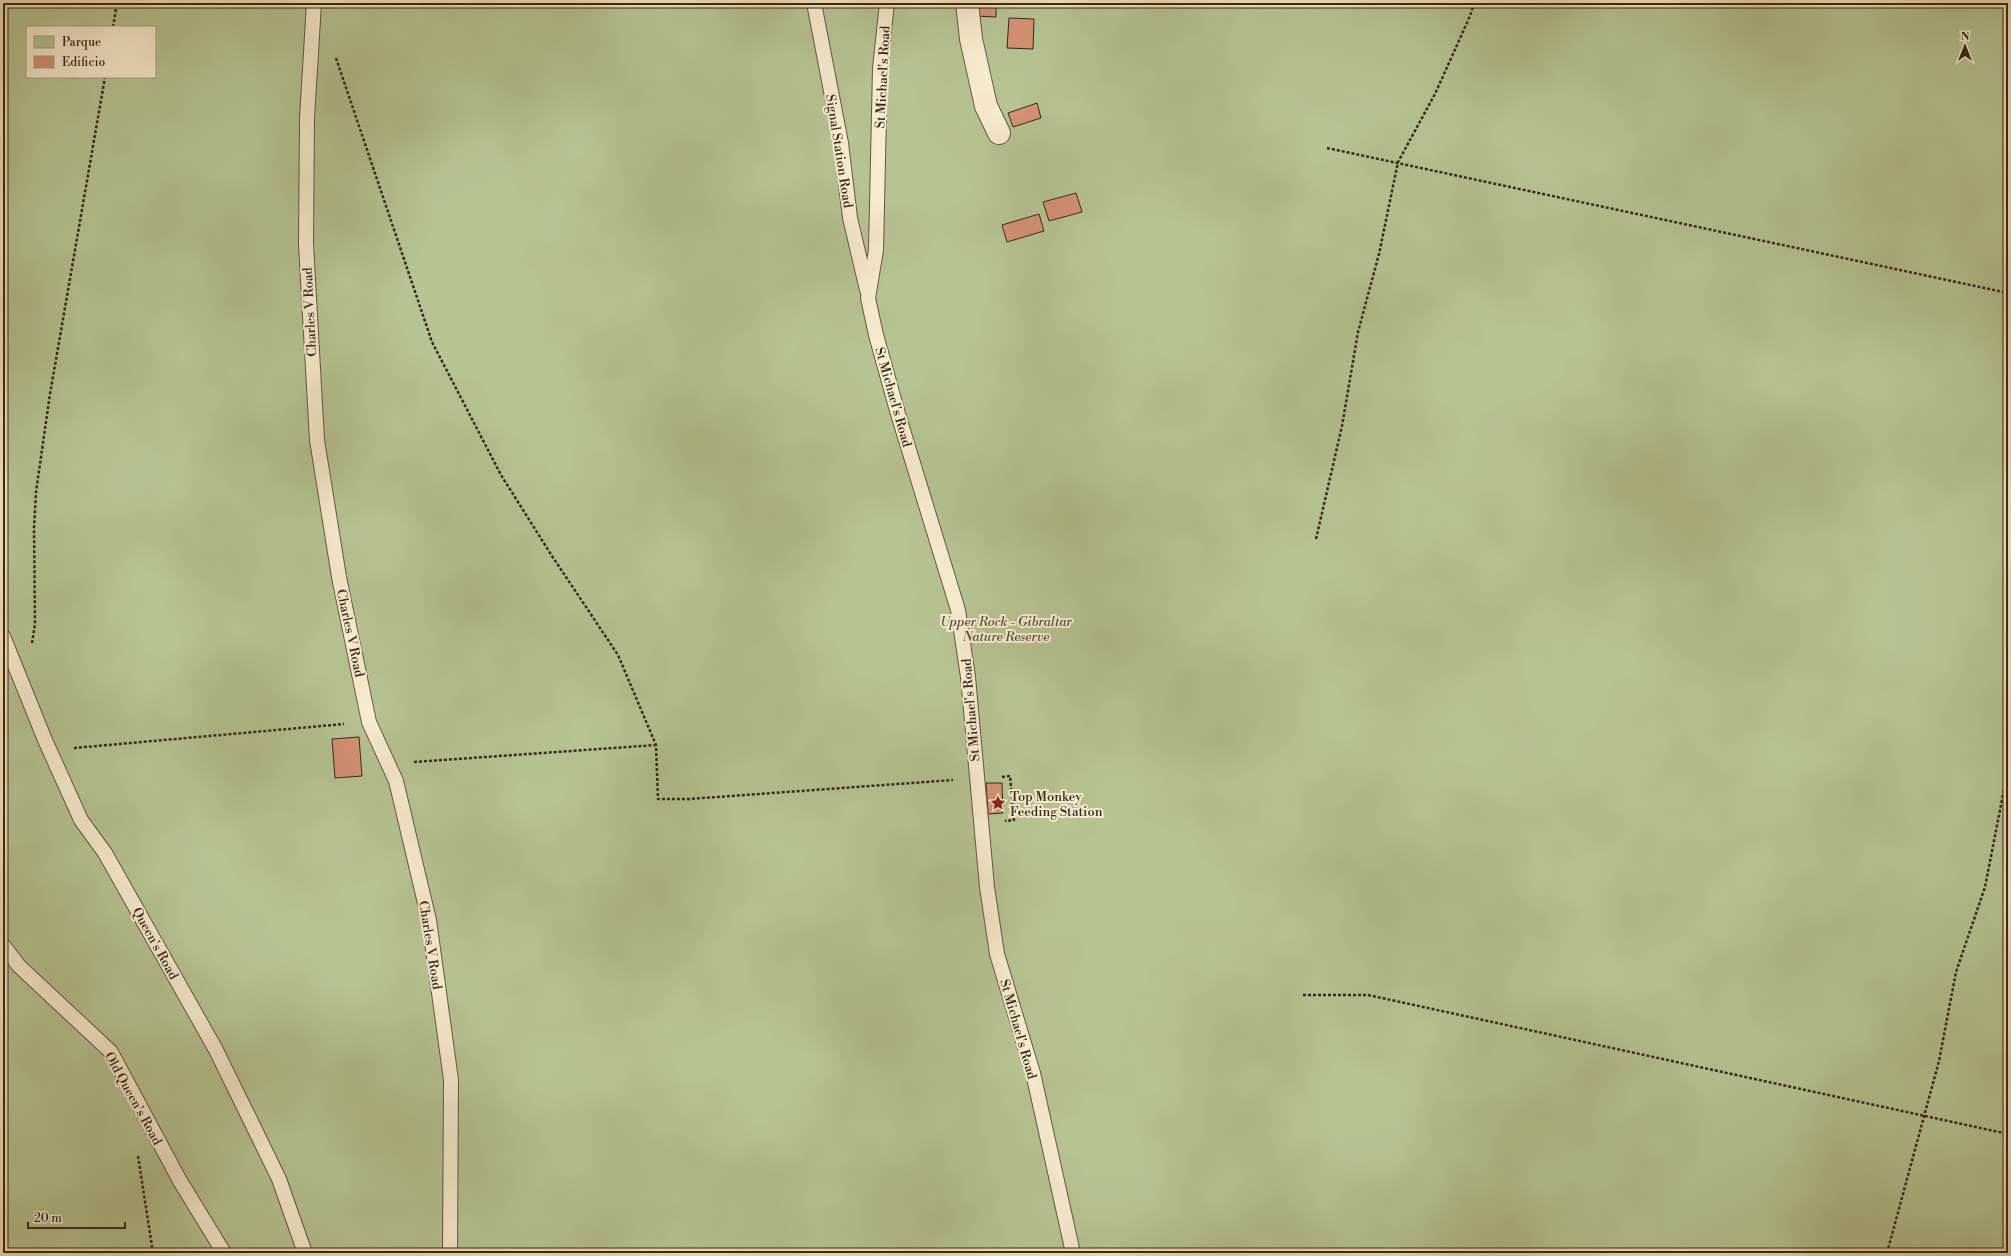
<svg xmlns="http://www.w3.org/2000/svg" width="2011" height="1256" font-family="'Libre Bodoni',serif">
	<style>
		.green { fill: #b6c492; stroke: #757658; fill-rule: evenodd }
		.building { fill: #d59274; stroke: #34291e }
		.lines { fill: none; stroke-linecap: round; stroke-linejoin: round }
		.service-casing { stroke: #645744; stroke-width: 16 }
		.pedestrian-casing { stroke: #645744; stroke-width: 24 }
		.path { stroke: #34291e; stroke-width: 2.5; stroke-dasharray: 3 2; stroke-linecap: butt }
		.service { stroke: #f8eccf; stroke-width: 14 }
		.pedestrian { stroke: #f8eccf; stroke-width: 22 }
		.labels { text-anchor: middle; stroke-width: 4; stroke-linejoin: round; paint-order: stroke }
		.street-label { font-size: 13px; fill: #34291e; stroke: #f8eccf }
		.park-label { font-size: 13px; font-style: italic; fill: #54503b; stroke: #f8eccf }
		.poi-label { font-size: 13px; fill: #34291e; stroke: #f8eccf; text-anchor: start }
	</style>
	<rect width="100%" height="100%" fill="#f5e2b5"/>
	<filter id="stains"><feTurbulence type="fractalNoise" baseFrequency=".005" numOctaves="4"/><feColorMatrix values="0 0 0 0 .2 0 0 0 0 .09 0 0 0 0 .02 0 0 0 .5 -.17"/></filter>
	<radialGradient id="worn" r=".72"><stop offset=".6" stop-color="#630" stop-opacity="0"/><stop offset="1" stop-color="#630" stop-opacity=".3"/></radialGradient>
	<path class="green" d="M 3,3 L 2008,3 L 2008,1253 L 3,1253 ZM 27,27 L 155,27 L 155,77 L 27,77 Z"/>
	<g class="building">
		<path d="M 976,3 L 996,3 L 996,17 L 976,16 Z"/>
		<path d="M 1009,18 L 1034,19 L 1033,49 L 1007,48 Z"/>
		<path d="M 1037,103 L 1041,118 L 1013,127 L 1008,113 Z"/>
		<path d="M 1076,193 L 1082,212 L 1049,221 L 1043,202 Z"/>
		<path d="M 1039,214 L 1044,231 L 1007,242 L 1002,225 Z"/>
		<path d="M 359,737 L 362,776 L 335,778 L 332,739 Z"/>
		<path d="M 986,783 L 1002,783 L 1003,813 L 988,814 Z"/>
	</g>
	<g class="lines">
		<g class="service-casing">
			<g id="service">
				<path d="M 314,3 L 307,119 L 306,244 L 317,440 L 339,577 L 369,722 L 396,781 L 429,920 L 451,1080 L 450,1253"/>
				<path d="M 814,3 L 841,143 L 850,218 L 867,290"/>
				<path d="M 887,3 L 880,68 L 876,250 L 868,298 L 876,335 L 898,414 L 958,610 L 968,677 L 987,887 L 997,954 L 1033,1073 L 1073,1253"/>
				<path d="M 3,636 L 45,740 L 81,820 L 105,853 L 216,1050 L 279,1179 L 305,1253"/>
				<path d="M 3,945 L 19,966 L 111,1052 L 180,1181 L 224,1253"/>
			</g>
		</g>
		<g class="pedestrian-casing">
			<path id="pedestrian" d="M 967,3 L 971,39 L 986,106 L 999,133"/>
		</g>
		<g class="path">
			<path d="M 113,27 L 117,3"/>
			<path d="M 336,58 L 432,342 L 501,475 L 552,556 L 618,655 L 656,745 L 658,799 L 689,799 L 953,780"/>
			<path d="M 1327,148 L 2008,293"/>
			<path d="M 1316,539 L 1342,426 L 1358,332 L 1379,254 L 1398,162 L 1435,94 L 1470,16 L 1474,3"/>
			<path d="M 32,643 L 35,624 L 34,528 L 36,492 L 50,394 L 105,77"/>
			<path d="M 74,748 L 344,724"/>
			<path d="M 414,762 L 656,745"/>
			<path d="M 1002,777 L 1010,776 L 1014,820 L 1005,821"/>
			<path d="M 1303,995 L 1368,995 L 2008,1134"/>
			<path d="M 138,1156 L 153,1253"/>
			<path d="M 1887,1253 L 1939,1061 L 1956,972 L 1985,887 L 2008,769"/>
		</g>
		<use href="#service" class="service"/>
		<use href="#pedestrian" class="pedestrian"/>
	</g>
	<defs>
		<g id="sight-bare" transform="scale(1.2)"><path d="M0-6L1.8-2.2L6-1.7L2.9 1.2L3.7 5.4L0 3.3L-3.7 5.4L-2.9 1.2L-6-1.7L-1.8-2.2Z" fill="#8f2418" stroke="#f8eccf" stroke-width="2.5" paint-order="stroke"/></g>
	</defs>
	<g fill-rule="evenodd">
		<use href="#sight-bare" x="998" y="803"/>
	</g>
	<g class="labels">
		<g class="street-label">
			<text transform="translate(882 77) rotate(-87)" y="5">St Michael's Road</text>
			<text transform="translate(840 151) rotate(81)" y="5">Signal Station Road</text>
			<text transform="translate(309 312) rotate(-93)" y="5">Charles V Road</text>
			<text transform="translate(894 397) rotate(74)" y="5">St Michael's Road</text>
			<text transform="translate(351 633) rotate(78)" y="5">Charles V Road</text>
			<text transform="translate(970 710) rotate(-95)" y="5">St Michael's Road</text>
			<text transform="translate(156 943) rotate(61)" y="5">Queen's Road</text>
			<text transform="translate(431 945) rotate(81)" y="5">Charles V Road</text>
			<text transform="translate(1019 1029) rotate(74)" y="5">St Michael's Road</text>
			<text transform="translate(134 1098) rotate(61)" y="5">Old Queen's Road</text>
		</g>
		<g class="park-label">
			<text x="1006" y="626">Upper Rock - Gibraltar<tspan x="1006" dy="15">Nature Reserve</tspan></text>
		</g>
		<g class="poi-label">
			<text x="1010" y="801">Top Monkey<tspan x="1010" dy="15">Feeding Station</tspan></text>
		</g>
	</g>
	<rect width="2011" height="1256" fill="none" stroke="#f5e2b5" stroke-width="16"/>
	<rect x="4" y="4" width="2003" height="1248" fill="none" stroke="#34291e" stroke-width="2"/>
	<rect x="8" y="8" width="1995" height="1240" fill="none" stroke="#34291e"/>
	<rect x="26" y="26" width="130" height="52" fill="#f8eccf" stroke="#aa9e88"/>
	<rect x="34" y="36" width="20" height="12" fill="#b6c492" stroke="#aa9e88"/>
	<text x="62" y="46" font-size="12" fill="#34291e">Parque</text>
	<rect x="34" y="56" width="20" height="12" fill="#d59274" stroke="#aa9e88"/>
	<text x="62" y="66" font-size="12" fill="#34291e">Edificio</text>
	<g transform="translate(1965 46)" stroke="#f8eccf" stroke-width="3" paint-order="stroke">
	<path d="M0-3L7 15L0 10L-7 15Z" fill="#34291e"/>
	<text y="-6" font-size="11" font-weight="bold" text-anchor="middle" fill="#34291e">N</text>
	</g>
	<path d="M28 1222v6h97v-6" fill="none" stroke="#34291e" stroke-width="2"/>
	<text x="34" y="1222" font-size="12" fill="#34291e" stroke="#f8eccf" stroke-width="3" paint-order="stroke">20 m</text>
	<rect width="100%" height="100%" filter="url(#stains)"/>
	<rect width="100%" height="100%" fill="url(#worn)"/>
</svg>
